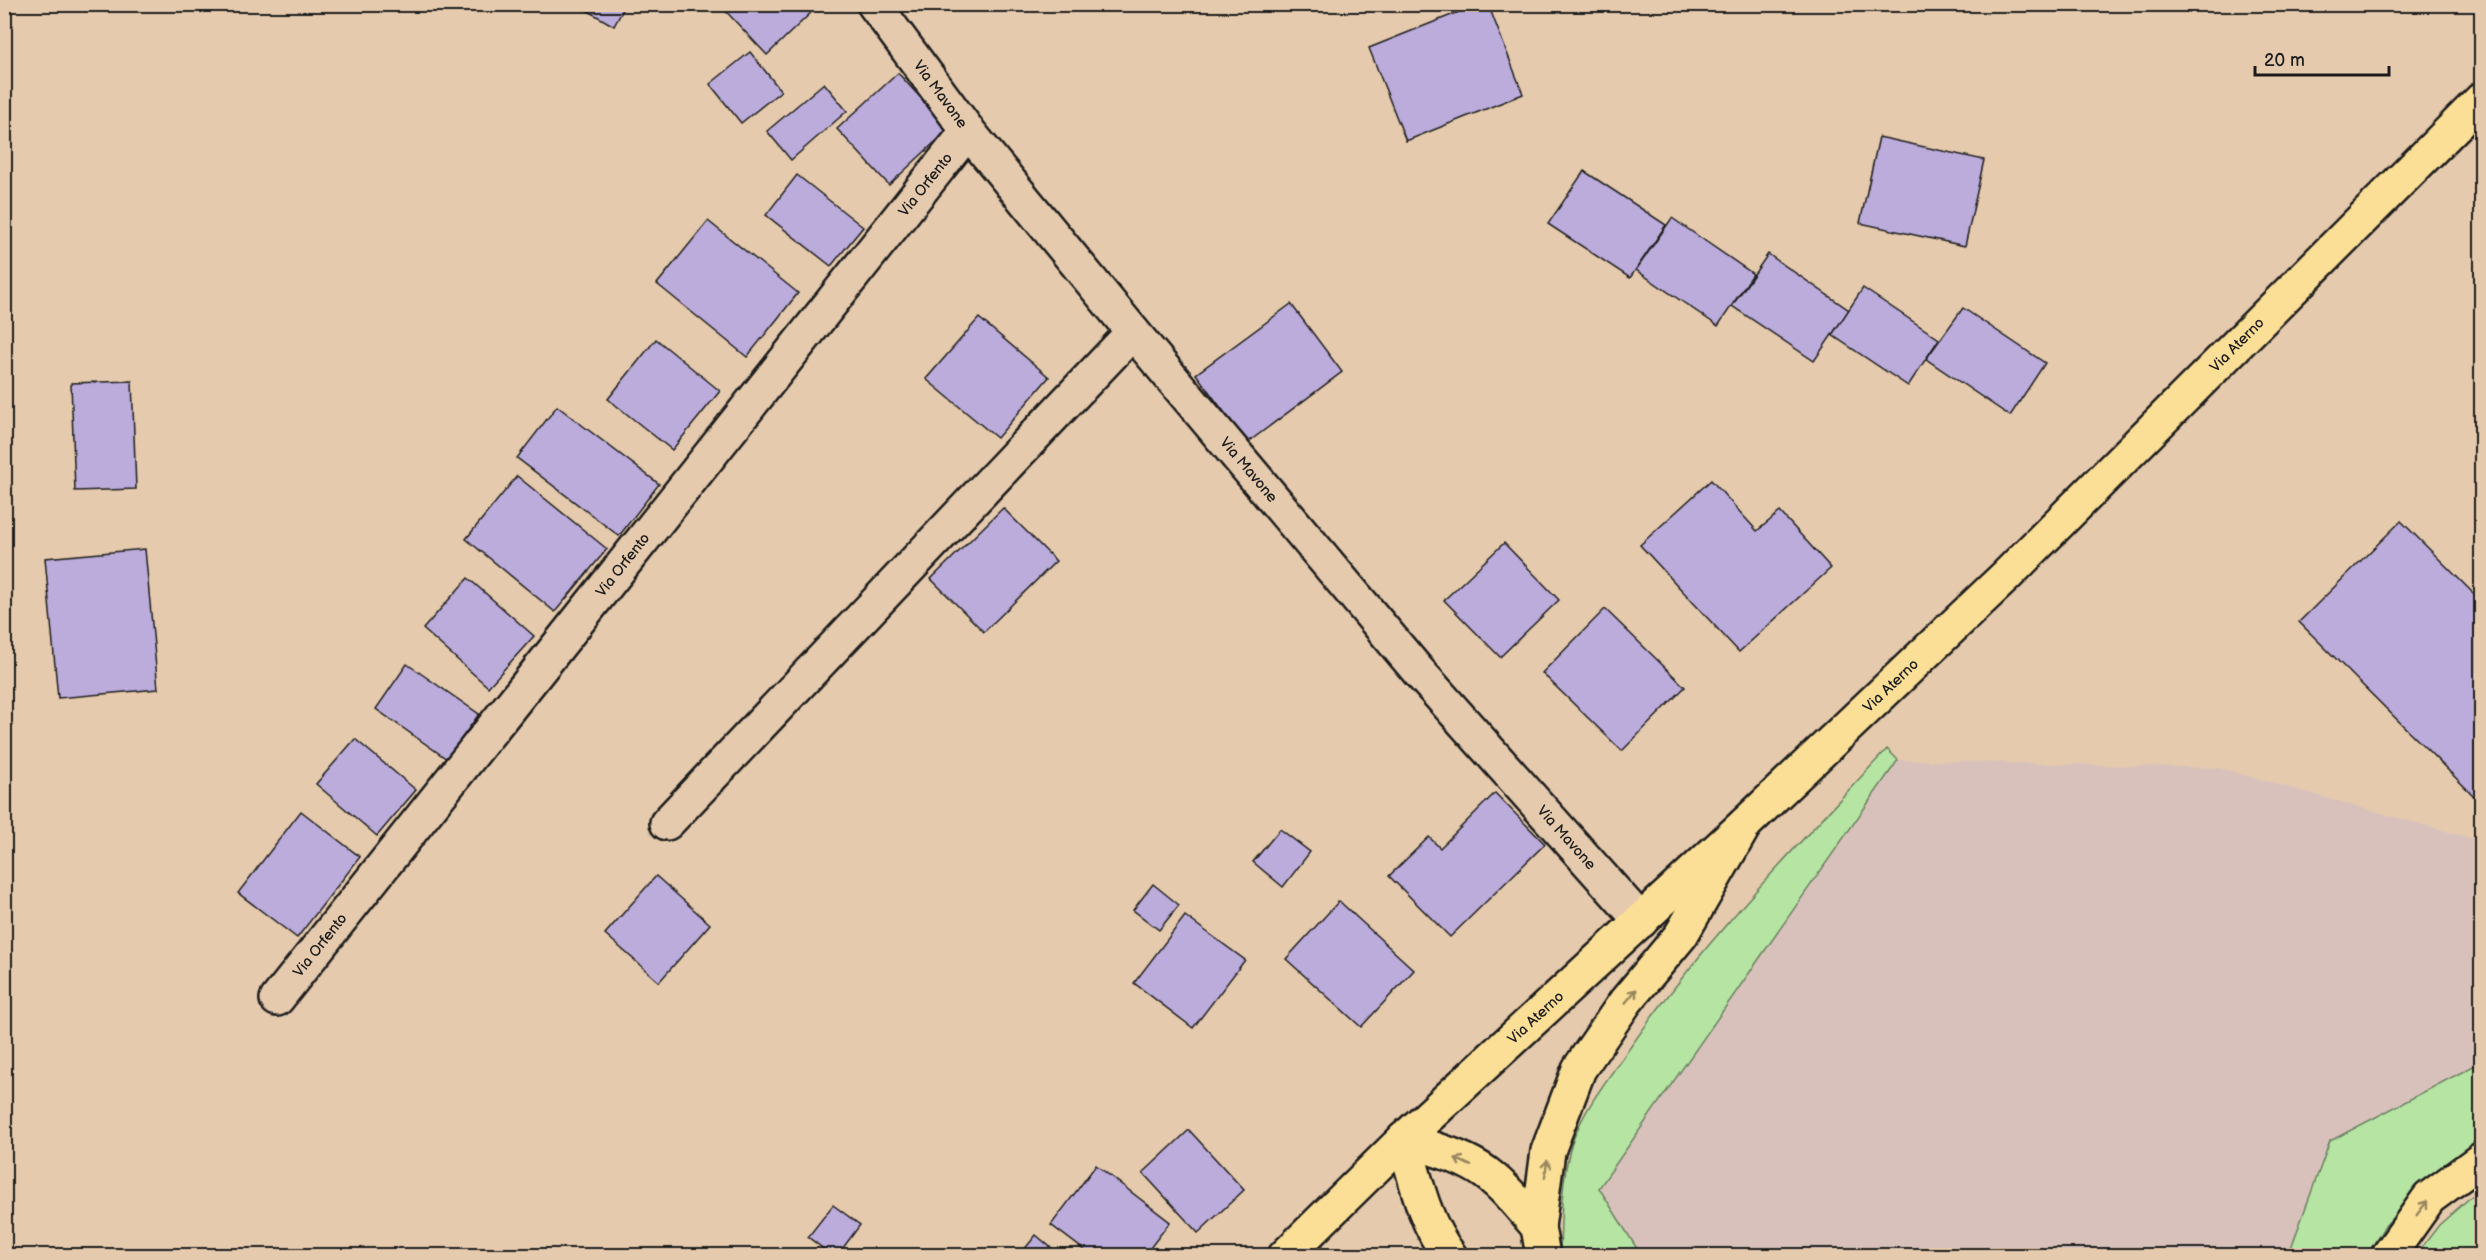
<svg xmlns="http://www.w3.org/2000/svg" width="2486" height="1260" font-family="'Balsamiq Sans',sans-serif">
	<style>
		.built { fill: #d8c1bb }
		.green { fill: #b6e4a3; stroke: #698060; stroke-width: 1.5 }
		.building { fill: #bbacdc; stroke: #1c1c1c; stroke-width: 1.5 }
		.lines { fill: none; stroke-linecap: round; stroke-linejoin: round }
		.minor-casing { stroke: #1c1c1c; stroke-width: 38 }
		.major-casing { stroke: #1c1c1c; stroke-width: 38 }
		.highway-casing { stroke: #1c1c1c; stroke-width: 38 }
		.minor { stroke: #e5caad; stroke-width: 33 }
		.major { stroke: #fbdf96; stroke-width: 33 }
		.highway { stroke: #fbdf96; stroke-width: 33 }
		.oneway { stroke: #97875f }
		.labels { text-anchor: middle; stroke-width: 6; stroke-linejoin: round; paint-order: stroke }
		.street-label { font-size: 15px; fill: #1c1c1c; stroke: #e5caad }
	</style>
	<rect width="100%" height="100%" fill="#e5caad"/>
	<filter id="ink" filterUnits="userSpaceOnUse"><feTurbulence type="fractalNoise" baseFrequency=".0167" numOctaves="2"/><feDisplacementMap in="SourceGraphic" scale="12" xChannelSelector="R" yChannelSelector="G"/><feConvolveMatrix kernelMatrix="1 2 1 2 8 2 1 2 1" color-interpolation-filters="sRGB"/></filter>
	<g filter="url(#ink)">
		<path class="built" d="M 1899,760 L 2219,768 L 2481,841 L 2481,1062 L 2330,1141 L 2288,1255 L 1641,1255 L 1598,1188 Z"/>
		<g class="green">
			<path d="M 1887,749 L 1898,760 L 1599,1188 L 1641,1255 L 1560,1255 C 1561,1219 1561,1178 1572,1143 C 1583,1110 1609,1077 1629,1049 C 1704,941 1797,846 1887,749 Z"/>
			<path d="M 2481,1062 L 2481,1147 L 2423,1185 L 2384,1227 L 2367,1255 L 2288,1256 L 2330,1141 Z"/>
			<path d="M 2481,1188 L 2481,1255 L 2416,1255 L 2439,1225 Z"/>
		</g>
		<g class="building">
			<path d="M 576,4 L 626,4 L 614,26 Z"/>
			<path d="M 719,4 L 820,4 L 767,55 Z"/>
			<path d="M 1479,4 L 1488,4 L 1523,94 L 1406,141 L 1369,48 Z"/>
			<path d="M 750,52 L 781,91 L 741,123 L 710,84 Z"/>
			<path d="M 898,73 L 949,129 L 889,185 L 837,129 Z"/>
			<path d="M 824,83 L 847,111 L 791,160 L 767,131 Z"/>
			<path d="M 1879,137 L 1984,160 L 1965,246 L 1860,223 Z"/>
			<path d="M 1584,171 L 1666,225 L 1630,278 L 1548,224 Z"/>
			<path d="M 797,175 L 863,227 L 831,266 L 766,215 Z"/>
			<path d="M 1672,218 L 1753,274 L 1718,326 L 1636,270 Z"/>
			<path d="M 708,221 L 798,293 L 747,357 L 657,284 Z"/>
			<path d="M 1768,254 L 1849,310 L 1814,361 L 1732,306 Z"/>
			<path d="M 1863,288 L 1939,339 L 1908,386 L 1832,335 Z"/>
			<path d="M 1291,304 L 1342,372 L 1247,443 L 1196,374 Z"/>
			<path d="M 1963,308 L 2045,363 L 2010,416 L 1926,359 Z"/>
			<path d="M 979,318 L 1049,377 L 997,438 L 926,379 Z"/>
			<path d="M 656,339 L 720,391 L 672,450 L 608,399 Z"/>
			<path d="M 132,381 L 136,489 L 75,491 L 71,383 Z"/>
			<path d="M 557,406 L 659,484 L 619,536 L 517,458 Z"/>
			<path d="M 517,476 L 607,549 L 555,612 L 466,539 Z"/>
			<path d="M 1711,480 L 1757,531 L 1780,512 L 1831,568 L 1739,652 L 1640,545 Z"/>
			<path d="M 1003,508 L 1056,561 L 984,632 L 931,579 Z"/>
			<path d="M 2401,521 L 2482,602 L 2482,804 L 2299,622 Z"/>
			<path d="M 1504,543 L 1559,600 L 1500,657 L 1444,600 Z"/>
			<path d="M 145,549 L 158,689 L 58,698 L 45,558 Z"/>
			<path d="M 468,578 L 534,636 L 488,687 L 423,629 Z"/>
			<path d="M 1605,609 L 1685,687 L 1622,751 L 1542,673 Z"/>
			<path d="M 407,664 L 479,714 L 447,759 L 376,709 Z"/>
			<path d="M 355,739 L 416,790 L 377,836 L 316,784 Z"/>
			<path d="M 1495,793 L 1545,844 L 1450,937 L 1389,876 L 1429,837 L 1440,848 Z"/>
			<path d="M 301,811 L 360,857 L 297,938 L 238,893 Z"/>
			<path d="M 1280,829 L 1310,852 L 1283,887 L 1253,862 Z"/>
			<path d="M 656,876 L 710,924 L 659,982 L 605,934 Z"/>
			<path d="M 1153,884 L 1179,905 L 1159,930 L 1133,910 Z"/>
			<path d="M 1339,901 L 1414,970 L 1361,1027 L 1286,959 Z"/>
			<path d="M 1185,916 L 1245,960 L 1193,1028 L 1134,983 Z"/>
			<path d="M 1189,1130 L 1244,1190 L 1198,1233 L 1143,1173 Z"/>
			<path d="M 1096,1165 L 1170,1222 L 1144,1256 L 1092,1256 L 1051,1225 Z"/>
			<path d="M 833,1205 L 860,1225 L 837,1256 L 833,1256 L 808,1237 Z"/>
			<path d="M 1036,1235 L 1061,1256 L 1019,1256 Z"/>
		</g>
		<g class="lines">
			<g class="minor-casing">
				<g id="minor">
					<path id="s1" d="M 874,4 L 968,131 L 1133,332 L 1419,672 L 1641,921"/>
					<path d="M 667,823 L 1133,332"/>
					<path id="s2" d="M 277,999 L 968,131"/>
				</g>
			</g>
			<g class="major-casing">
				<g id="major">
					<path id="s3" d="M 1285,1256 L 1404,1139 L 1745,824 L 2007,575 L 2482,99"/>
				</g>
			</g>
			<g class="highway-casing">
				<g id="highway">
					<path d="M 1404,1139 C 1430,1148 1463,1156 1486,1173 C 1506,1188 1521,1207 1538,1227"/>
					<path d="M 1404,1139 C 1415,1178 1424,1223 1450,1256"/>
					<path d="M 1543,1256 L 1538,1227 L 1548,1151 L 1579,1069 L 1626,1001 L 1681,935 L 1745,824"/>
					<path d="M 2388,1256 L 2429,1198 L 2482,1159"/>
				</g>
			</g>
			<use href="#minor" class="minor"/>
			<use href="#major" class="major"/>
			<use href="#highway" class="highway"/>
		</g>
		<defs><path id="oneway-shaft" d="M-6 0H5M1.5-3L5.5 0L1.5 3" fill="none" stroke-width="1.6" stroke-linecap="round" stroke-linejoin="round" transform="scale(1.5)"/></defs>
		<g class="oneway">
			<use href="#oneway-shaft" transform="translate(1631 996) rotate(-51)"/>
			<use href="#oneway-shaft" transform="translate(1463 1162) rotate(-155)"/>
			<use href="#oneway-shaft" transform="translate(1546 1169) rotate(-82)"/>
			<use href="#oneway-shaft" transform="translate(2422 1208) rotate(-53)"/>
		</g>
	</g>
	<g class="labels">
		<g class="street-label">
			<text dy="5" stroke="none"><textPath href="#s1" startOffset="112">Via Mavone</textPath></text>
			<text dy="5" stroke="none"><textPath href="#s2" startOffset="1041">Via Orfento</textPath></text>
			<text dy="5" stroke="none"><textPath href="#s3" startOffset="1318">Via Aterno</textPath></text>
			<text dy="5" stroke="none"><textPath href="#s1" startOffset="598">Via Mavone</textPath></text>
			<text dy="5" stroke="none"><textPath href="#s2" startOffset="555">Via Orfento</textPath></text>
			<text dy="5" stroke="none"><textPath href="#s3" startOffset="832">Via Aterno</textPath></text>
			<text dy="5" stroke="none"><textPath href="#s1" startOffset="1084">Via Mavone</textPath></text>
			<text dy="5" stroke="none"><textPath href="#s2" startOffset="69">Via Orfento</textPath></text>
			<text dy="5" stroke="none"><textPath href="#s3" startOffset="346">Via Aterno</textPath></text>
		</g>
	</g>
	<rect width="2486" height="1260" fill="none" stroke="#e5caad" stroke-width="24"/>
	<rect x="12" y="12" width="2462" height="1236" fill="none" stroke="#1c1c1c" stroke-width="2" filter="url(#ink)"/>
	<path d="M2255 66v9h134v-9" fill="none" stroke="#1c1c1c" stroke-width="3"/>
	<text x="2264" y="66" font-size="18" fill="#1c1c1c" stroke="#e5caad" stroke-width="4.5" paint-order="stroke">20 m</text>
</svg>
